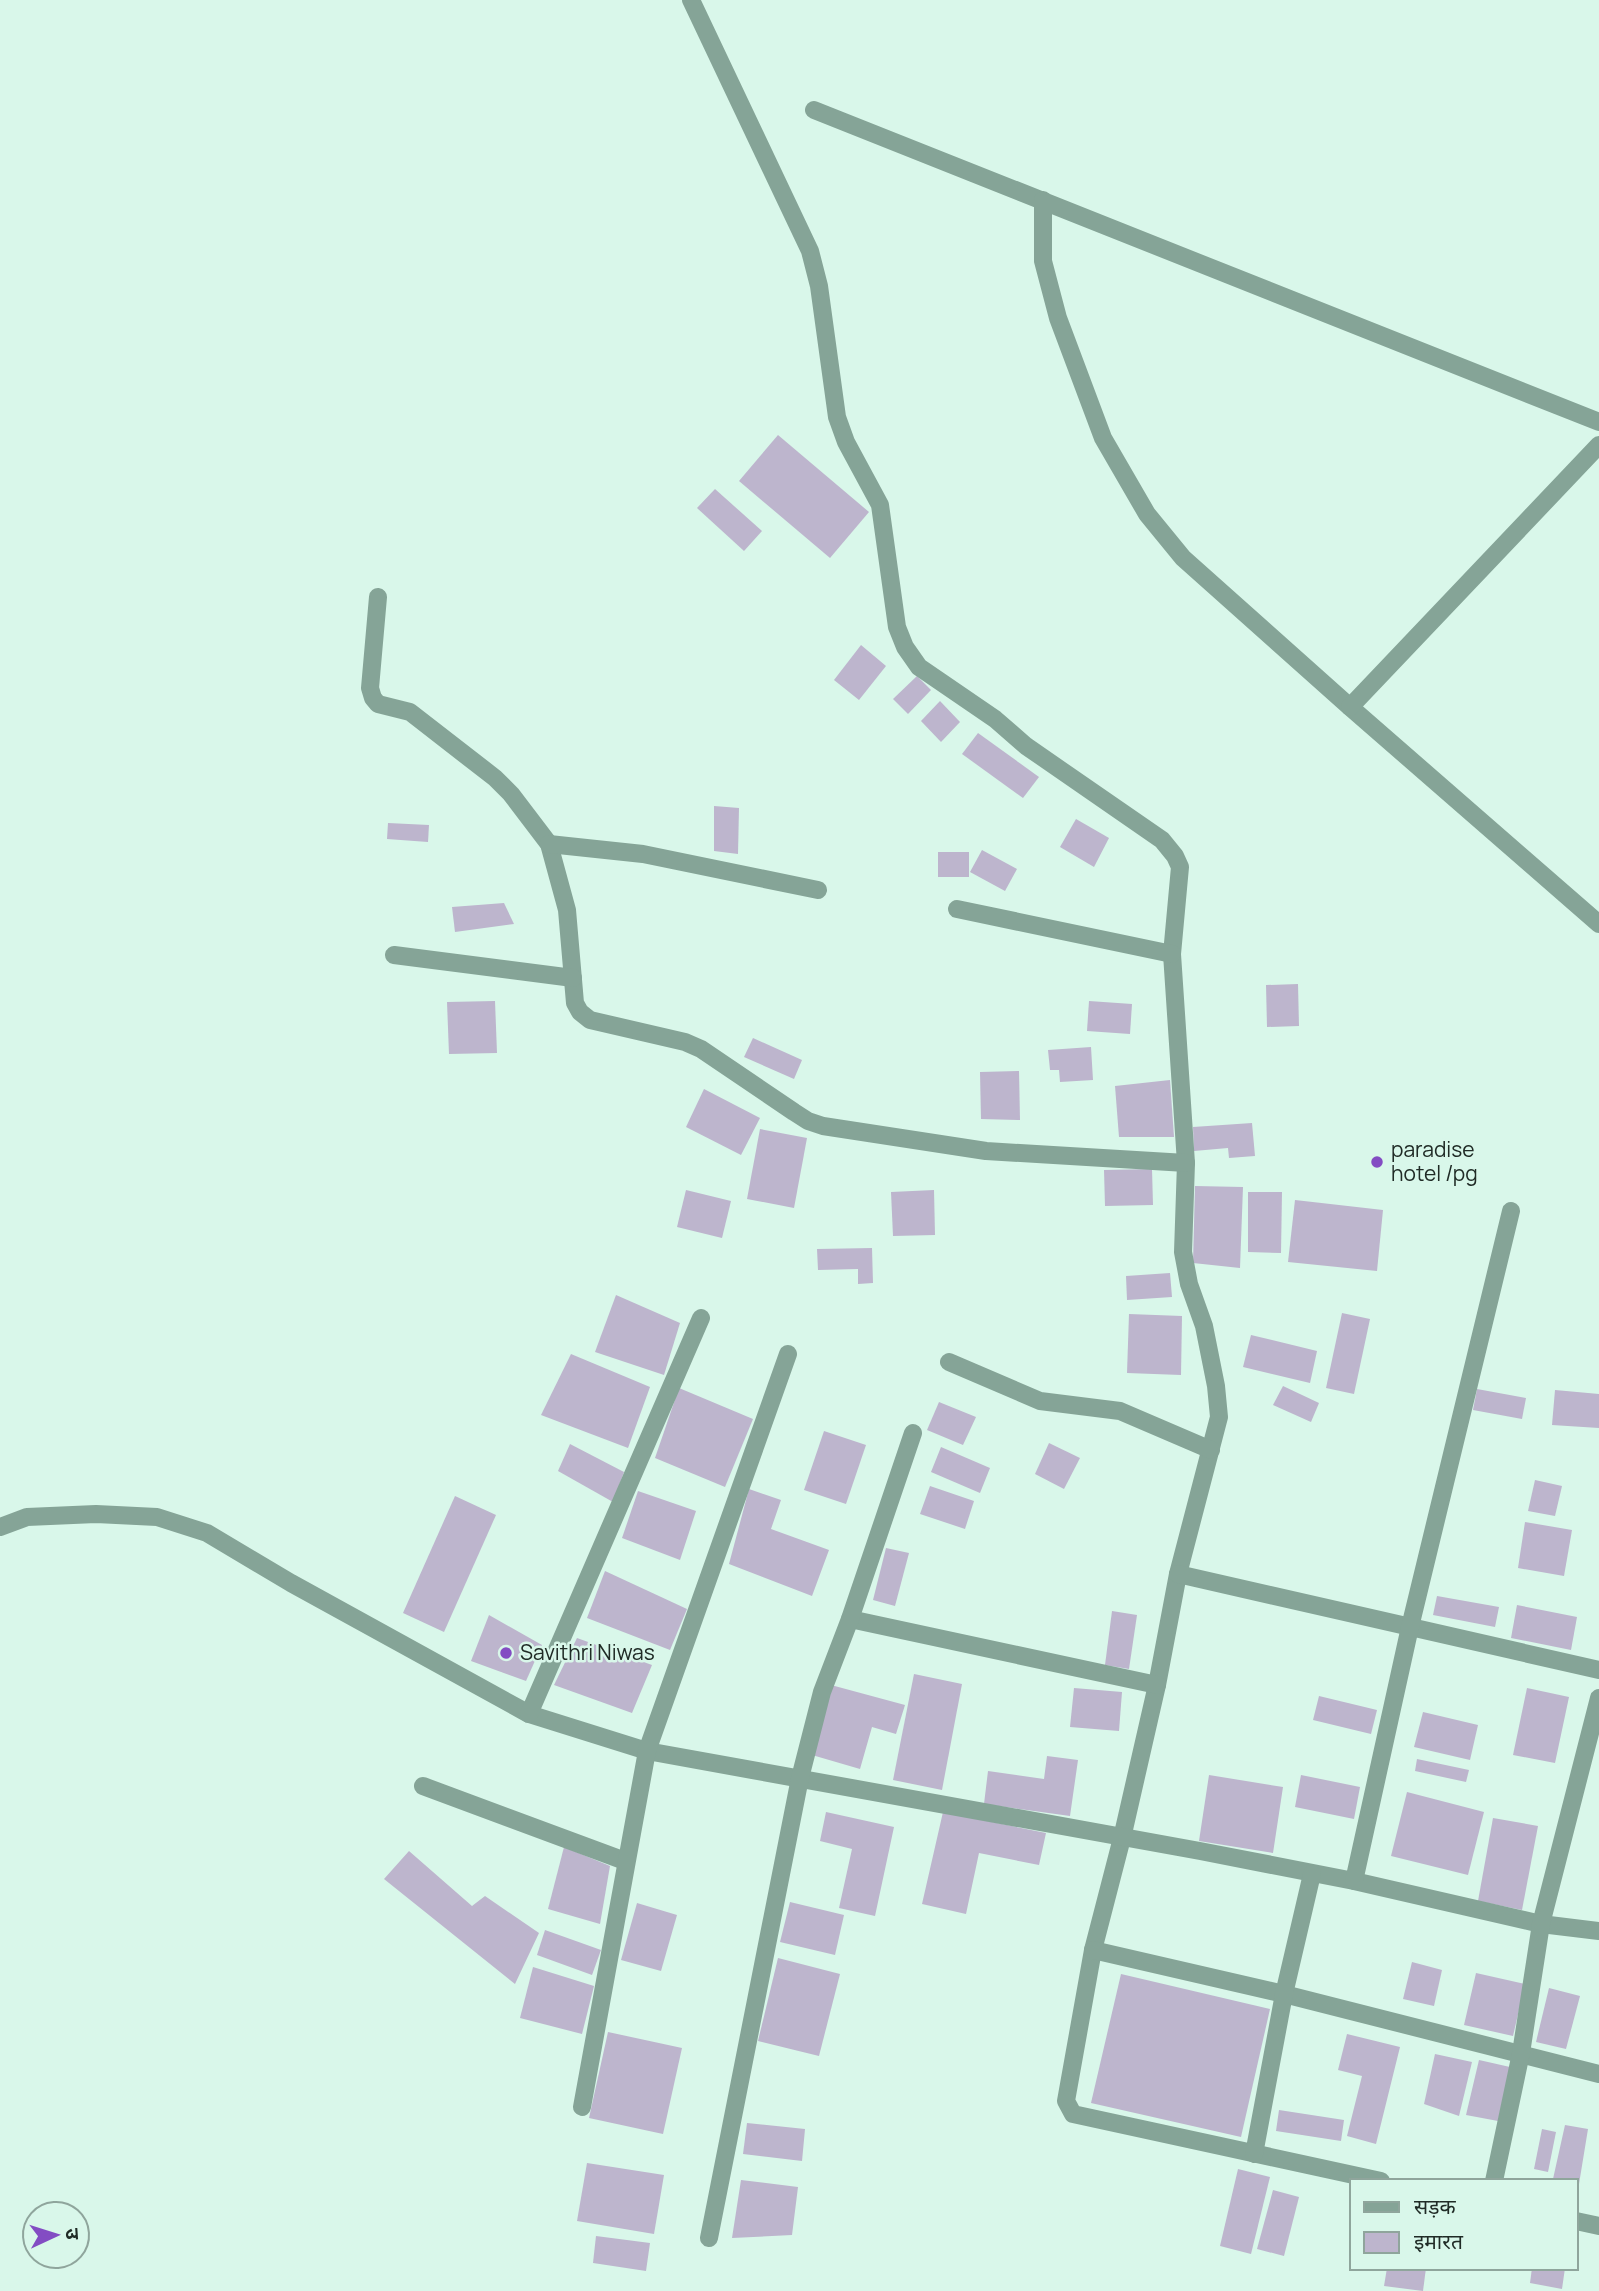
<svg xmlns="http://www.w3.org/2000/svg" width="1599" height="2291" font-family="Manrope,'Noto Sans Devanagari',sans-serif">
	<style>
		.building { fill: #bdb5cd }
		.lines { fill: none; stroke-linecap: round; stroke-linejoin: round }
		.lane { stroke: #85a497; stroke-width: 18 }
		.street { stroke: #85a497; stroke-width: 18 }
		.poi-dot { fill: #834cc3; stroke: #d9f7ea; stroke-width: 2.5 }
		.labels { text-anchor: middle; stroke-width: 5; stroke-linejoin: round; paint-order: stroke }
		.poi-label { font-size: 21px; fill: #202b26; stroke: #d9f7ea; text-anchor: start }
	</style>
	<rect width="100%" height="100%" fill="#d9f7ea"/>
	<g class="building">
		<path d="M 778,435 L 869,512 L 830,558 L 739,481 Z"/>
		<path d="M 715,489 L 762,531 L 744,551 L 697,508 Z"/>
		<path d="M 861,645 L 886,666 L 859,700 L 834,680 Z"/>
		<path d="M 917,676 L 931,690 L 908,714 L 893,699 Z"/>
		<path d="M 940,701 L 960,722 L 941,742 L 921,721 Z"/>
		<path d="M 978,733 L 1039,777 L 1023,798 L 962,754 Z"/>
		<path d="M 714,806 L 739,808 L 738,854 L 714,851 Z"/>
		<path d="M 1076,819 L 1109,838 L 1094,867 L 1060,847 Z"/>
		<path d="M 388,823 L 429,825 L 428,842 L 387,839 Z"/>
		<path d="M 982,850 L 1017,869 L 1005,891 L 970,872 Z"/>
		<rect x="938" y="852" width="31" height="25"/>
		<path d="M 504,903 L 514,924 L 455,932 L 452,907 Z"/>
		<path d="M 1298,984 L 1299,1026 L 1267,1027 L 1266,985 Z"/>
		<path d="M 495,1001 L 497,1053 L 449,1054 L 447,1002 Z"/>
		<path d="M 1089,1001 L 1132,1004 L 1130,1034 L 1087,1031 Z"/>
		<path d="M 753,1038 L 802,1060 L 794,1079 L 744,1057 Z"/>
		<path d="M 1091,1047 L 1093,1080 L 1060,1082 L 1059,1070 L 1050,1070 L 1048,1050 Z"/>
		<path d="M 1019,1071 L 1020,1120 L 981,1119 L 980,1072 Z"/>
		<path d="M 1170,1080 L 1174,1137 L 1119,1137 L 1115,1086 Z"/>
		<path d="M 704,1089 L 760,1118 L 741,1155 L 686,1127 Z"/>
		<path d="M 1252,1123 L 1255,1156 L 1229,1158 L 1228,1148 L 1194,1151 L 1193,1127 Z"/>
		<path d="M 760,1129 L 807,1138 L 794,1208 L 747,1199 Z"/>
		<path d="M 1152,1169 L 1153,1205 L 1105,1206 L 1104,1170 Z"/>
		<path d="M 1195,1186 L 1243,1187 L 1240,1268 L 1193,1263 Z"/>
		<path d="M 686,1190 L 731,1201 L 722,1238 L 677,1227 Z"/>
		<path d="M 934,1190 L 935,1235 L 893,1236 L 891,1192 Z"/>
		<path d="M 1248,1192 L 1282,1192 L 1281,1253 L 1248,1252 Z"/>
		<path d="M 1295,1200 L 1383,1210 L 1377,1271 L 1288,1262 Z"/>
		<path d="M 872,1248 L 873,1283 L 858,1284 L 858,1269 L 818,1270 L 817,1249 Z"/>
		<path d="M 1170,1273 L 1172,1297 L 1127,1300 L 1126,1276 Z"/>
		<path d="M 616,1295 L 680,1323 L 664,1375 L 595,1352 Z"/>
		<path d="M 1342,1313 L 1370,1319 L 1354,1394 L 1326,1388 Z"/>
		<path d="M 1129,1314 L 1182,1316 L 1181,1375 L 1127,1373 Z"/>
		<path d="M 1251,1335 L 1317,1351 L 1310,1383 L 1243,1367 Z"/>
		<path d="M 571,1354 L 650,1387 L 628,1448 L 541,1415 Z"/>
		<path d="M 1283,1386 L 1319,1403 L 1311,1422 L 1273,1405 Z"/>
		<path d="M 679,1388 L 753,1419 L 725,1487 L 655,1458 Z"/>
		<path d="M 1477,1389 L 1526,1398 L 1522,1419 L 1473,1410 Z"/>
		<path d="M 1555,1390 L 1599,1394 L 1599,1428 L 1552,1425 Z"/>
		<path d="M 939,1402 L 976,1417 L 963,1445 L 927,1430 Z"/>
		<path d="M 824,1431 L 866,1445 L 846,1504 L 804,1490 Z"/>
		<path d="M 1049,1443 L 1080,1458 L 1064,1489 L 1035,1474 Z"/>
		<path d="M 570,1444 L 624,1472 L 613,1502 L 558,1471 Z"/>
		<path d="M 941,1447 L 990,1468 L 980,1493 L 931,1472 Z"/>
		<path d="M 1535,1480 L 1562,1486 L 1555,1516 L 1528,1511 Z"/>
		<path d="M 930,1486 L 974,1501 L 965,1529 L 920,1514 Z"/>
		<path d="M 749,1489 L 781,1500 L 771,1529 L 829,1550 L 812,1596 L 729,1564 Z"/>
		<path d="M 638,1491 L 696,1511 L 680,1560 L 622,1538 Z"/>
		<path d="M 455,1496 L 496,1515 L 444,1632 L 403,1613 Z"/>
		<path d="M 1525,1522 L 1572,1530 L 1564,1576 L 1518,1568 Z"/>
		<path d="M 886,1548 L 909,1553 L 895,1606 L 873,1600 Z"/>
		<path d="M 605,1571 L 687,1609 L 670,1650 L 587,1618 Z"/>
		<path d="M 1437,1596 L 1499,1607 L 1495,1627 L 1433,1615 Z"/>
		<path d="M 1517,1605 L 1577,1617 L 1571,1650 L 1511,1638 Z"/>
		<path d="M 1112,1611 L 1137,1615 L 1129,1669 L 1105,1665 Z"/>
		<path d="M 489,1615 L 542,1645 L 526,1681 L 471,1661 Z"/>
		<path d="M 577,1638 L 652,1665 L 632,1713 L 554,1685 Z"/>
		<path d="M 914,1674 L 962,1684 L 942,1790 L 893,1780 Z"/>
		<path d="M 831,1685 L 905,1705 L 896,1734 L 872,1727 L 860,1769 L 812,1755 Z"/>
		<path d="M 1074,1688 L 1122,1692 L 1119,1731 L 1070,1727 Z"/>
		<path d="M 1527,1688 L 1569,1697 L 1555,1763 L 1513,1755 Z"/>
		<path d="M 1319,1696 L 1377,1710 L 1371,1734 L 1313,1720 Z"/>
		<path d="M 1423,1712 L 1478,1725 L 1470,1760 L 1414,1747 Z"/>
		<path d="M 1047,1756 L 1078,1760 L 1070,1816 L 984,1804 L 988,1771 L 1044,1779 Z"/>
		<path d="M 1417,1759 L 1469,1770 L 1466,1782 L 1415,1771 Z"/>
		<path d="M 1209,1775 L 1283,1787 L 1273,1853 L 1199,1841 Z"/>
		<path d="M 1301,1775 L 1360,1787 L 1354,1819 L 1295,1807 Z"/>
		<path d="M 1407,1792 L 1484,1812 L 1468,1875 L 1391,1856 Z"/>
		<path d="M 826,1812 L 894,1827 L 875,1916 L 839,1908 L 852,1849 L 820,1841 Z"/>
		<path d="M 943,1812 L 1046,1833 L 1039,1865 L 979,1853 L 966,1914 L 922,1904 Z"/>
		<path d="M 1493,1818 L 1538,1826 L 1522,1910 L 1478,1901 Z"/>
		<path d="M 564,1847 L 610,1866 L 600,1924 L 548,1909 Z"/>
		<path d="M 409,1851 L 472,1906 L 485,1896 L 539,1933 L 515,1984 L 384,1879 Z"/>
		<path d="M 790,1902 L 844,1915 L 835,1955 L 780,1942 Z"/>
		<path d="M 637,1903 L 677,1915 L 661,1971 L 621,1960 Z"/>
		<path d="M 545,1930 L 601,1950 L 592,1975 L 537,1955 Z"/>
		<path d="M 778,1958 L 840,1974 L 819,2056 L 758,2041 Z"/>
		<path d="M 1412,1962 L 1442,1970 L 1434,2006 L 1403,1999 Z"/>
		<path d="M 533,1967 L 594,1986 L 582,2034 L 520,2018 Z"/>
		<path d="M 1476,1973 L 1525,1984 L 1513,2036 L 1464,2025 Z"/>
		<path d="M 1121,1974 L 1270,2009 L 1241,2137 L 1091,2103 Z"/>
		<path d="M 1549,1988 L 1580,1996 L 1566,2049 L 1536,2042 Z"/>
		<path d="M 608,2032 L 682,2048 L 663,2134 L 589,2118 Z"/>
		<path d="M 1347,2034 L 1400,2047 L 1376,2144 L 1347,2136 L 1362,2076 L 1338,2070 Z"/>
		<path d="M 1435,2054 L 1472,2062 L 1459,2116 L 1424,2104 Z"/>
		<path d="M 1479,2060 L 1510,2067 L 1498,2121 L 1466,2115 Z"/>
		<path d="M 1279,2110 L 1344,2120 L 1341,2141 L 1276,2131 Z"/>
		<path d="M 747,2123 L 805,2129 L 802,2161 L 743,2154 Z"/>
		<path d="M 1565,2125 L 1588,2129 L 1579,2184 L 1576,2181 L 1553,2179 Z"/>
		<path d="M 1542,2129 L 1556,2132 L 1548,2172 L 1534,2169 Z"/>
		<path d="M 587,2163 L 664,2175 L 654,2234 L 577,2221 Z"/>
		<path d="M 1238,2169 L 1270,2177 L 1251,2254 L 1220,2246 Z"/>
		<path d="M 741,2180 L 798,2187 L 792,2235 L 732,2238 Z"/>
		<path d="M 1273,2190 L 1299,2197 L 1284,2256 L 1257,2249 Z"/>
		<path d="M 596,2236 L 650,2243 L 646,2271 L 593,2263 Z"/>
		<path d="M 1387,2268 L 1426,2268 L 1423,2291 L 1384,2286 Z"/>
		<path d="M 1532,2268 L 1565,2268 L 1562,2289 L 1530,2283 Z"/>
	</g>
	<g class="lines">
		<g class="lane">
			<path d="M 814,110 L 1599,422"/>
			<path d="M 1043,200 L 1043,261 L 1058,318 L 1103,438 L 1147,514 L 1183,558 L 1350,707 L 1599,924"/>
			<path d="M 1350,707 L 1599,445"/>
		</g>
		<g class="street">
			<path d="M 691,0 L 810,251 L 819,286 L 837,417 L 846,442 L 880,505 L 897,627 L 905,647 L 919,667 L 995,719 L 1026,746 L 1162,840 L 1175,856 L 1180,867 L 1172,954 L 1186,1163 L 1183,1252 L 1189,1284 L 1204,1326 L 1216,1386 L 1219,1417 L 1178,1574 L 1157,1685 L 1122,1838 L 1093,1950 L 1066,2101 L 1073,2114 L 1381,2181"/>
			<path d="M 378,597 L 370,688 L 373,698 L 378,704 L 410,712 L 495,778 L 511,794 L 549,844 L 567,910 L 575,1003 L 580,1012 L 590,1020 L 685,1042 L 701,1049 L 794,1112 L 808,1121 L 823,1126 L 986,1151 L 1186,1163"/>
			<path d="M 549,844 L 643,854 L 818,890"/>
			<path d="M 957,909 L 1172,954"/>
			<path d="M 394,955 L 573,978"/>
			<path d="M 949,1362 L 1040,1401 L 1120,1411 L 1211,1450"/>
			<path d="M 0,1527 L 27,1517 L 96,1514 L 157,1517 L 207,1533 L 291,1583 L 529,1714 L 647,1751 L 1200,1851 L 1354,1881 L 1541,1924 L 1599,1931"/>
			<path d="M 1178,1574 L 1599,1670"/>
			<path d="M 850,1619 L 1157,1685"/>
			<path d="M 529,1714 L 701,1318"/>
			<path d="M 423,1786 L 625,1861"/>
			<path d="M 1354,1881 L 1410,1627 L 1511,1211"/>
			<path d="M 1093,1950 L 1284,1994 L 1599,2074"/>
			<path d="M 582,2107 L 647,1751 L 788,1354"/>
			<path d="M 1254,2154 L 1284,1994 L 1312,1874"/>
			<path d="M 1494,2181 L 1521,2053 L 1541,1924 L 1599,1698"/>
			<path d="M 1576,2221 L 1599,2226"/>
			<path d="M 709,2238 L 800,1778 L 822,1692 L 850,1619 L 913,1433"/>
		</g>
	</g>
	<g class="poi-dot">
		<circle cx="1377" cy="1162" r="7"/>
		<circle cx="506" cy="1653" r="7"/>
	</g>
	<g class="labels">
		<g class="poi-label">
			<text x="1391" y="1157">paradise<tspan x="1391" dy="24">hotel /pg</tspan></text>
			<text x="520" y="1660">Savithri Niwas</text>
		</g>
	</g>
	<rect x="1350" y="2179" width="228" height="91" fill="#d9f7ea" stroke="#8fa59c" stroke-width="2"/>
	<rect x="1364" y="2202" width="35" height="10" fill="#85a497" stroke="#8fa59c" stroke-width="2"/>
	<text x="1414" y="2214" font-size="21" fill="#202b26">सड़क</text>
	<rect x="1364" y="2232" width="35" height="21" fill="#bdb5cd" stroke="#8fa59c" stroke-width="2"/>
	<text x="1414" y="2249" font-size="21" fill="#202b26">इमारत</text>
	<g transform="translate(56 2235) rotate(86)"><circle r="33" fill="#d9f7ea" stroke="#8fa59c" stroke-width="2"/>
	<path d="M0-5L12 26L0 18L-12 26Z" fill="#834cc3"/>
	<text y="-10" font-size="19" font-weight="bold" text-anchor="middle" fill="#202b26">उ</text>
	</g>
</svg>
